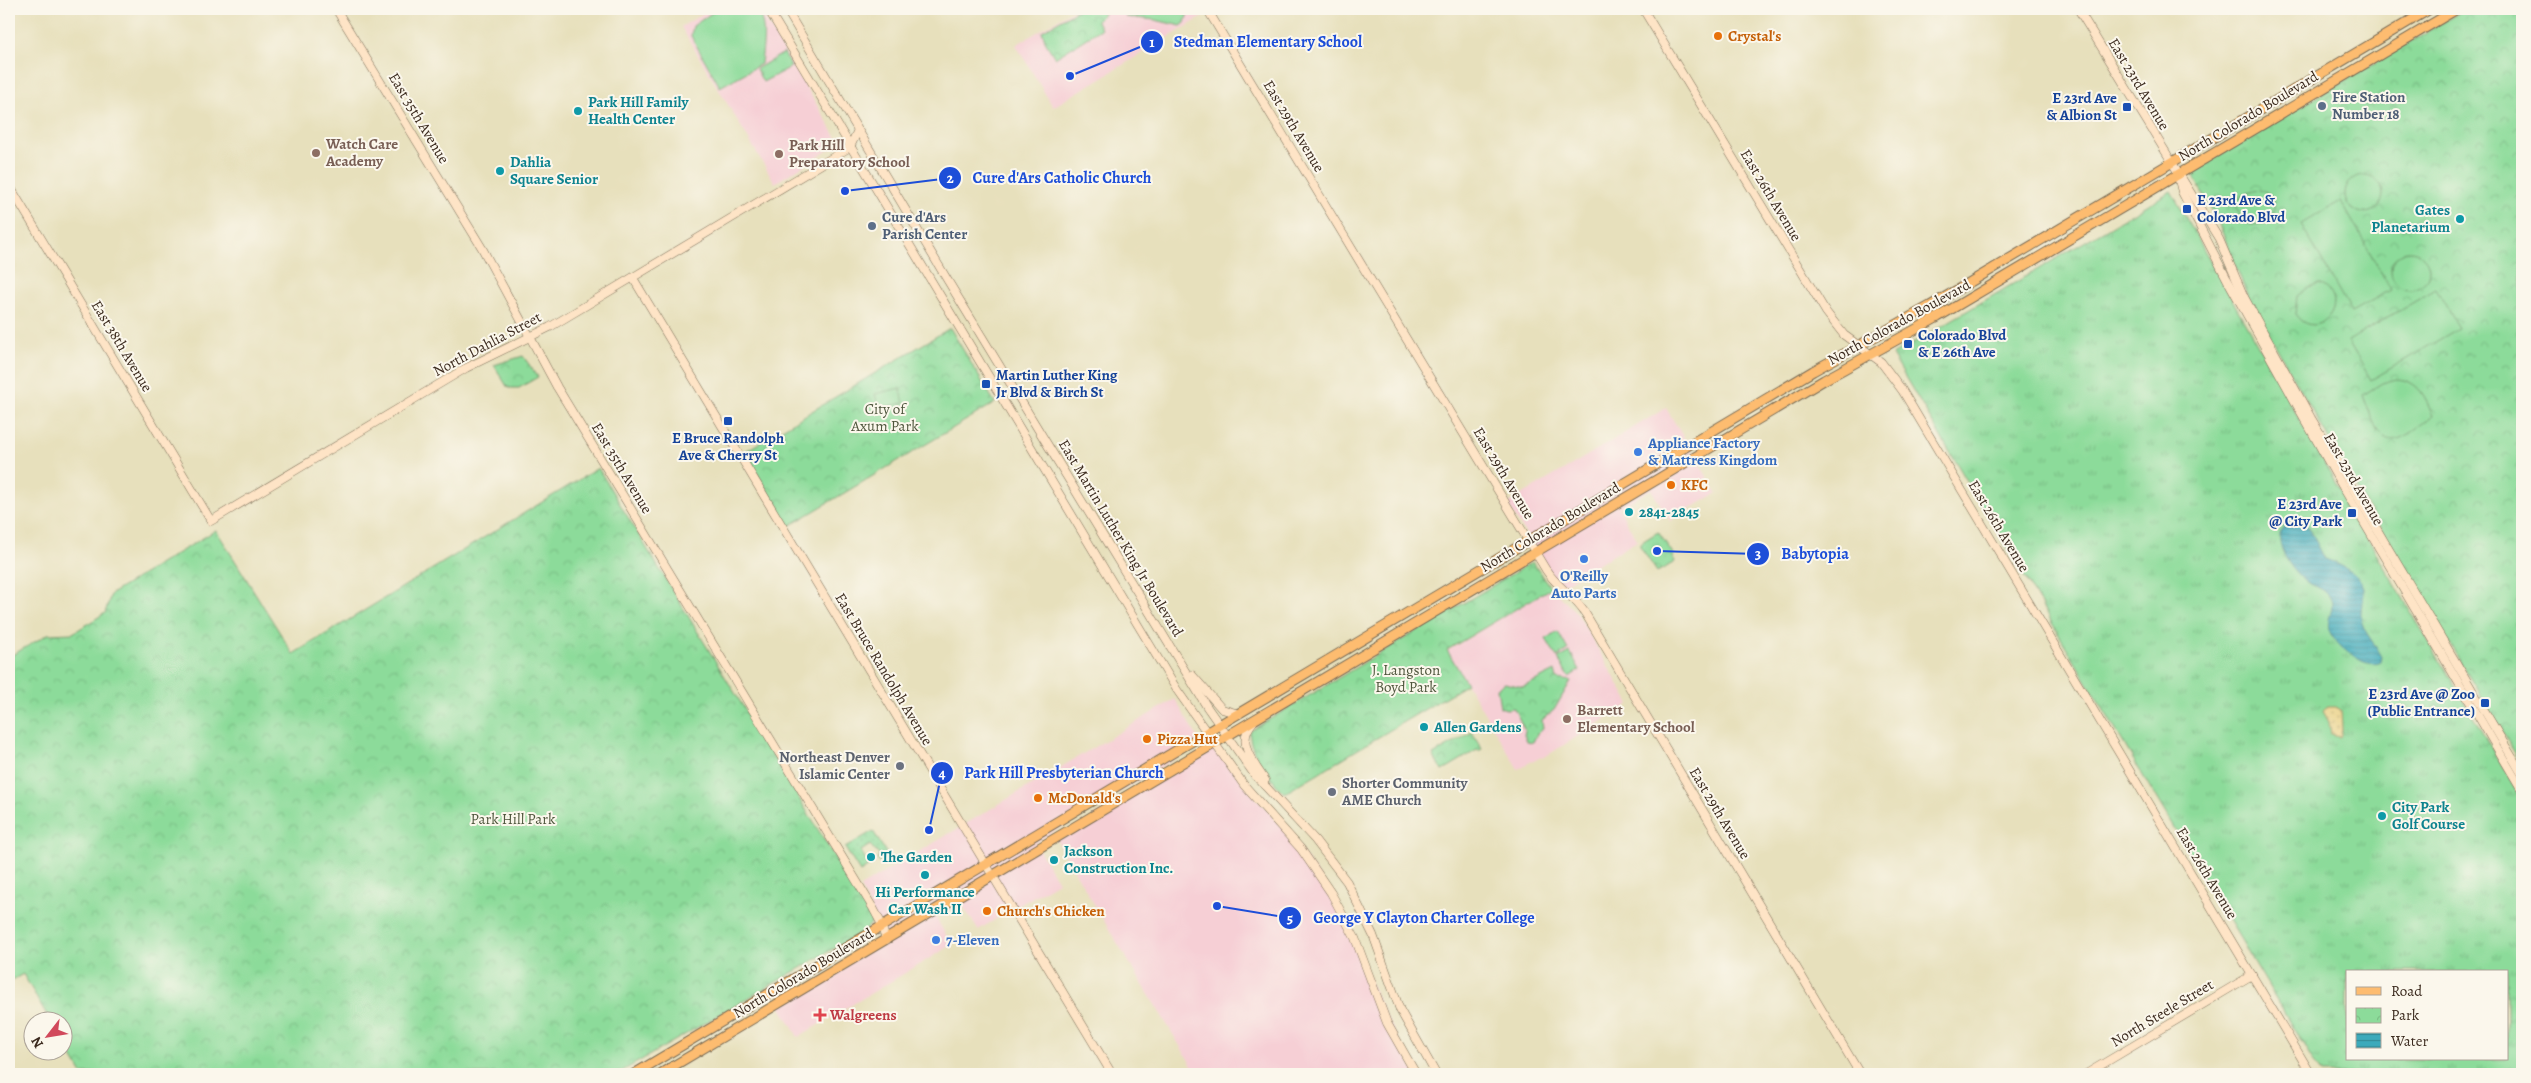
<svg xmlns="http://www.w3.org/2000/svg" width="2531" height="1083" font-family="Alegreya,serif">
	<style>
		.built { fill: #f6cfd5 }
		.grass { fill: url(#grass-tufts); stroke: #64825c; fill-rule: evenodd }
		.sand { fill: url(#sand-dots); stroke: #94825e }
		.park { fill: url(#park-crowns); stroke: #64825c }
		.garden { fill: url(#garden-dots); stroke: #64825c }
		.pitch { fill: #8cdb9a; stroke: #64825c }
		.water { fill: url(#water-rules); stroke: #3c6a6c }
		.lines { fill: none; stroke-linecap: round; stroke-linejoin: round }
		.secondary-casing { stroke: #776a55; stroke-width: 9 }
		.primary-casing { stroke: #776a55; stroke-width: 11 }
		.secondary { stroke: #fee4c6; stroke-width: 8 }
		.primary { stroke: #fdbc70; stroke-width: 9 }
		.food-dot { fill: #e8710a; stroke: #fbf7ec; stroke-width: 2 }
		.service-dot { fill: #5c6f8a; stroke: #fbf7ec; stroke-width: 2 }
		.transit-dot { fill: #1a4fb4; stroke: #fbf7ec; stroke-width: 2 }
		.culture-dot { fill: #0f9aa8; stroke: #fbf7ec; stroke-width: 2 }
		.education-dot { fill: #8d6e63; stroke: #fbf7ec; stroke-width: 2 }
		.shop-dot { fill: #3f7fe0; stroke: #fbf7ec; stroke-width: 2 }
		.worship-dot { fill: #6b7280; stroke: #fbf7ec; stroke-width: 2 }
		.health-dot { fill: #e0444e; stroke: #fbf7ec; stroke-width: 2 }
		.labels { text-anchor: middle; stroke-width: 4; stroke-linejoin: round; paint-order: stroke }
		.food-label { font-size: 15px; font-weight: bold; fill: #c56008; stroke: #fbf7ec; text-anchor: start }
		.street-label { font-size: 15px; fill: #3b2a1e; stroke: #fbf7ec }
		.service-label { font-size: 15px; font-weight: bold; fill: #4e5e75; stroke: #fbf7ec; text-anchor: start }
		.transit-label { font-size: 15px; font-weight: bold; fill: #164399; stroke: #fbf7ec; text-anchor: end }
		.culture-label { font-size: 15px; font-weight: bold; fill: #0d838f; stroke: #fbf7ec; text-anchor: start }
		.education-label { font-size: 15px; font-weight: bold; fill: #785e54; stroke: #fbf7ec; text-anchor: start }
		.park-label { font-size: 15px; fill: #4f563d; stroke: #fbf7ec }
		.shop-label { font-size: 15px; font-weight: bold; fill: #366cbe; stroke: #fbf7ec; text-anchor: start }
		.worship-label { font-size: 15px; font-weight: bold; fill: #5b616d; stroke: #fbf7ec; text-anchor: end }
		.health-label { font-size: 15px; font-weight: bold; fill: #be3a42; stroke: #fbf7ec; text-anchor: start }
		.leader { fill: none; stroke: #1d4ed8; stroke-width: 2 }
		.callout-dot { fill: #1d4ed8; stroke: #fbf7ec; stroke-width: 2 }
		.mark-label { font-size: 15px; text-anchor: middle; font-weight: bold; fill: #fff }
		.callout-label { font-size: 16px; text-anchor: middle; font-weight: bold; fill: #1d4ed8; stroke: #fbf7ec; stroke-width: 4; stroke-linejoin: round; paint-order: stroke }
	</style>
	<defs>
		<pattern id="grass-tufts" width="24" height="20" patternUnits="userSpaceOnUse" patternTransform="scale(1.25)"><rect width="24" height="20" fill="#8cdb9a"/><path d="M3 7l-1-3M5 7V3M7 7l1-3M15 17l-1-3M17 17v-4M19 17l1-3" fill="none" stroke="#7abc84"/></pattern>
		<pattern id="sand-dots" width="8" height="8" patternUnits="userSpaceOnUse" patternTransform="scale(1.25)"><rect width="8" height="8" fill="#eeda9e"/><path d="M2 2h.1M6 6h.1" fill="none" stroke="#cdbb88" stroke-width="1.8" stroke-linecap="round"/></pattern>
		<pattern id="park-crowns" width="20" height="18" patternUnits="userSpaceOnUse" patternTransform="scale(1.25)"><rect width="20" height="18" fill="#8cdb9a"/><path d="M2 6a3 3 0 1 1 6 0M12 15a3 3 0 1 1 6 0" fill="none" stroke="#7abc84"/></pattern>
		<pattern id="garden-dots" width="8" height="8" patternUnits="userSpaceOnUse" patternTransform="scale(1.25)"><rect width="8" height="8" fill="#8cdb9a"/><path d="M2 2h.1M6 6h.1" fill="none" stroke="#7abc84" stroke-width="1.8" stroke-linecap="round"/></pattern>
		<pattern id="water-rules" width="6" height="5" patternUnits="userSpaceOnUse" patternTransform="scale(1.25)"><rect width="6" height="5" fill="#3caabb"/><path d="M0 2.5h6" fill="none" stroke="#348b97"/></pattern>
	</defs>
	<rect width="100%" height="100%" fill="#fbf7ec"/>
	<filter id="ink" filterUnits="userSpaceOnUse"><feTurbulence type="fractalNoise" baseFrequency=".02" numOctaves="2"/><feDisplacementMap in="SourceGraphic" scale="10" xChannelSelector="R" yChannelSelector="G"/><feConvolveMatrix kernelMatrix="1 2 1 2 8 2 1 2 1" color-interpolation-filters="sRGB"/></filter>
	<filter id="wash" filterUnits="userSpaceOnUse"><feTurbulence type="fractalNoise" baseFrequency=".0096" numOctaves="4" result="noise"/><feDisplacementMap in="SourceGraphic" scale="20" xChannelSelector="R" yChannelSelector="G"/><feGaussianBlur stdDeviation="1.12" result="paint"/><feColorMatrix in="noise" values="0 0 0 0 0 0 0 0 0 0 0 0 0 0 0 0 0 1.4 0 .05"/><feComposite in="paint" operator="in"/></filter>
	<g filter="url(#wash)">
		<rect width="100%" height="100%" fill="#e7e0bc"/>
		<g class="built">
			<path d="M 711,9 L 759,9 L 840,143 L 775,183 L 681,27 Z"/>
			<path d="M 1075,9 L 1200,9 L 1204,16 L 1053,107 L 1016,45 Z"/>
			<path d="M 1666,408 L 1717,493 L 1670,521 L 1651,489 L 1619,508 L 1637,541 L 1559,587 L 1507,504 Z"/>
			<path d="M 1551,588 L 1577,613 L 1630,704 L 1543,758 L 1541,756 L 1518,769 L 1447,651 Z"/>
			<path d="M 1175,699 L 1201,743 L 1035,843 L 1058,882 L 978,930 L 961,903 L 936,918 L 952,945 L 798,1037 L 779,1004 L 886,940 L 860,887 Z"/>
			<path d="M 1216,743 L 1239,778 L 1291,837 L 1337,902 L 1375,994 L 1416,1074 L 1197,1074 L 1098,911 L 1056,839 Z"/>
		</g>
		<path class="grass" d="M 2171,191 L 2341,493 L 2522,800 L 2522,1074 L 2321,1074 L 1892,355 ZM 2347,972 L 2507,972 L 2507,1059 L 2347,1059 Z"/>
		<path class="sand" d="M 2328,707 L 2336,707 L 2341,710 L 2342,730 L 2340,736 L 2331,734 L 2329,722 L 2323,711 Z"/>
		<g class="park">
			<path d="M 1079,9 L 1108,9 L 1097,21 L 1101,29 L 1055,58 L 1046,43 L 1042,31 Z"/>
			<path d="M 2465,9 L 2522,9 L 2522,765 L 2364,501 L 2249,299 L 2217,219 L 2191,172 Z"/>
			<path d="M 784,53 L 791,67 L 763,82 L 756,69 Z"/>
			<path d="M 950,328 L 995,403 L 789,526 L 744,452 Z"/>
			<path d="M 523,356 L 538,377 L 519,388 L 508,388 L 494,365 Z"/>
			<path d="M 598,468 L 873,920 L 866,930 L 617,1074 L 82,1074 L 63,1041 L 62,1020 L 50,1020 L 23,974 L 9,982 L 9,657 L 48,634 L 73,633 L 105,613 L 111,594 L 216,530 L 293,654 Z"/>
			<path d="M 1658,532 L 1674,555 L 1672,557 L 1675,562 L 1657,572 L 1640,546 L 1640,543 Z"/>
			<path d="M 1532,562 L 1551,588 L 1447,650 L 1467,684 L 1285,793 L 1281,790 C 1269,777 1247,749 1250,731 Z"/>
			<path d="M 1555,671 L 1557,679 L 1571,681 L 1554,710 L 1542,720 L 1543,728 L 1537,734 L 1533,742 L 1527,741 L 1524,735 L 1525,731 L 1514,708 L 1506,709 L 1500,707 L 1497,688 L 1505,683 L 1523,687 Z"/>
			<path d="M 1472,732 L 1482,749 L 1478,751 L 1477,750 L 1442,771 L 1433,755 Z"/>
		</g>
		<path class="garden" d="M 873,831 L 888,856 L 879,862 L 877,858 L 880,856 L 870,845 L 861,851 L 869,866 L 860,872 L 845,848 Z"/>
		<g class="pitch">
			<path d="M 717,9 L 757,9 C 767,26 763,44 761,64 L 720,87 L 691,36 L 693,26 Z"/>
			<path d="M 1124,9 L 1189,9 L 1185,23 L 1181,26 L 1155,20 L 1126,17 Z"/>
			<circle cx="2364" cy="194" r="19"/>
			<path d="M 2259,189 C 2271,192 2275,200 2274,212 L 2266,223 L 2252,225 C 2242,222 2236,211 2237,201 L 2248,193 Z"/>
			<path d="M 2341,201 L 2391,290 L 2351,312 L 2301,224 Z"/>
			<circle cx="2410" cy="270" r="19"/>
			<path d="M 2319,284 C 2355,298 2317,346 2295,314 L 2297,296 L 2309,287 Z"/>
			<path d="M 2436,289 L 2459,328 L 2371,380 L 2348,341 Z"/>
			<path d="M 2396,379 C 2419,380 2426,398 2433,416 C 2388,452 2382,449 2363,395 L 2382,383 Z"/>
			<path d="M 900,388 L 904,403 L 879,408 L 875,394 Z"/>
			<path d="M 1558,632 L 1568,650 L 1557,657 L 1546,639 Z"/>
			<path d="M 1570,652 L 1580,670 L 1569,677 L 1558,659 Z"/>
		</g>
		<path class="water" d="M 2296,520 L 2308,526 L 2325,559 C 2337,563 2366,576 2364,592 C 2363,603 2359,612 2362,623 C 2366,635 2376,645 2382,657 L 2381,662 C 2367,671 2332,644 2329,629 C 2326,617 2337,608 2329,596 C 2323,587 2311,586 2304,580 C 2288,568 2263,527 2296,520 Z"/>
	</g>
	<g filter="url(#ink)">
		<g class="lines">
			<g class="secondary-casing">
				<g id="secondary">
					<path d="M 336,9 L 482,248 L 557,387 L 873,908 L 880,921 L 886,940"/>
					<path d="M 768,9 L 1177,690 L 1244,785 L 1301,849 L 1331,893 L 1355,938 L 1387,1023 L 1416,1074"/>
					<path d="M 786,9 L 948,281 L 1207,707 L 1254,774 L 1315,840 L 1347,882 L 1373,935 L 1400,1010 L 1436,1074"/>
					<path d="M 1207,9 L 1546,570 C 1557,587 1574,596 1585,613 L 1860,1074"/>
					<path d="M 1643,9 L 1826,312 L 1844,335 L 1881,362 L 1902,390 L 2311,1074"/>
					<path d="M 2078,9 L 2219,239 L 2244,297 L 2311,418 L 2522,774"/>
					<path d="M 2178,176 L 2182,192 L 2227,279 L 2337,477 L 2522,790"/>
					<path d="M 9,185 L 211,521 L 466,368 L 550,327 L 850,147 L 858,130"/>
					<path d="M 633,278 L 1112,1074"/>
					<path d="M 1192,675 L 1222,709 L 1239,714"/>
					<path d="M 1253,722 C 1235,742 1253,762 1265,780"/>
					<path d="M 2086,1074 L 2252,975"/>
				</g>
			</g>
			<g class="primary-casing">
				<g id="primary">
					<path d="M 634,1074 L 1813,371 L 1930,306 L 2430,9"/>
					<path d="M 660,1074 L 1824,380 L 1938,317 L 2457,9"/>
				</g>
			</g>
			<use href="#secondary" class="secondary"/>
			<use href="#primary" class="primary"/>
		</g>
	</g>
	<g class="food-dot">
		<circle cx="1718" cy="36" r="5"/>
		<circle cx="1671" cy="485" r="5"/>
		<circle cx="1147" cy="739" r="5"/>
		<circle cx="1038" cy="798" r="5"/>
		<circle cx="987" cy="911" r="5"/>
	</g>
	<g class="service-dot">
		<circle cx="2322" cy="106" r="5"/>
		<circle cx="872" cy="226" r="5"/>
	</g>
	<g class="transit-dot">
		<rect x="2122" y="102" width="10" height="10" rx="2.5"/>
		<rect x="2182" y="204" width="10" height="10" rx="2.5"/>
		<rect x="1903" y="339" width="10" height="10" rx="2.5"/>
		<rect x="981" y="379" width="10" height="10" rx="2.5"/>
		<rect x="723" y="416" width="10" height="10" rx="2.5"/>
		<rect x="2347" y="508" width="10" height="10" rx="2.5"/>
		<rect x="2480" y="698" width="10" height="10" rx="2.5"/>
	</g>
	<g class="culture-dot">
		<circle cx="578" cy="111" r="5"/>
		<circle cx="500" cy="171" r="5"/>
		<circle cx="2460" cy="219" r="5"/>
		<circle cx="1629" cy="512" r="5"/>
		<circle cx="1424" cy="727" r="5"/>
		<circle cx="2382" cy="816" r="5"/>
		<circle cx="871" cy="857" r="5"/>
		<circle cx="1054" cy="860" r="5"/>
		<circle cx="925" cy="875" r="5"/>
	</g>
	<g class="education-dot">
		<circle cx="316" cy="153" r="5"/>
		<circle cx="779" cy="154" r="5"/>
		<circle cx="1567" cy="719" r="5"/>
	</g>
	<g class="shop-dot">
		<circle cx="1638" cy="452" r="5"/>
		<circle cx="1584" cy="559" r="5"/>
		<circle cx="936" cy="940" r="5"/>
	</g>
	<g class="worship-dot">
		<circle cx="900" cy="766" r="5"/>
		<circle cx="1332" cy="792" r="5"/>
	</g>
	<path class="health-dot" d="M817.5 1007.5h5v5h5v5h-5v5h-5v-5h-5v-5h5z"/>
	<g class="labels">
		<g class="food-label">
			<text x="1728" y="41">Crystal's</text>
			<text x="1681" y="490">KFC</text>
			<text x="1157" y="744">Pizza Hut</text>
			<text x="1048" y="803">McDonald's</text>
			<text x="997" y="916">Church's Chicken</text>
		</g>
		<g class="street-label">
			<text transform="translate(2139 84) rotate(59)" y="5">East 23rd Avenue</text>
			<text transform="translate(2248 116) rotate(-31)" y="5">North Colorado Boulevard</text>
			<text transform="translate(419 118) rotate(59)" y="5">East 35th Avenue</text>
			<text transform="translate(1294 126) rotate(59)" y="5">East 29th Avenue</text>
			<text transform="translate(1771 195) rotate(59)" y="5">East 26th Avenue</text>
			<text transform="translate(1899 322) rotate(-29)" y="5">North Colorado Boulevard</text>
			<text transform="translate(487 344) rotate(-28)" y="5">North Dahlia Street</text>
			<text transform="translate(122 346) rotate(59)" y="5">East 38th Avenue</text>
			<text transform="translate(622 468) rotate(59)" y="5">East 35th Avenue</text>
			<text transform="translate(1504 473) rotate(59)" y="5">East 29th Avenue</text>
			<text transform="translate(2354 479) rotate(60)" y="5">East 23rd Avenue</text>
			<text transform="translate(1999 526) rotate(59)" y="5">East 26th Avenue</text>
			<text transform="translate(1550 527) rotate(-31)" y="5">North Colorado Boulevard</text>
			<text transform="translate(1121 538) rotate(59)" y="5">East Martin Luther King Jr Boulevard</text>
			<text transform="translate(884 669) rotate(59)" y="5">East Bruce Randolph Avenue</text>
			<text transform="translate(1720 813) rotate(59)" y="5">East 29th Avenue</text>
			<text transform="translate(2207 873) rotate(59)" y="5">East 26th Avenue</text>
			<text transform="translate(803 973) rotate(-31)" y="5">North Colorado Boulevard</text>
			<text transform="translate(2162 1013) rotate(-31)" y="5">North Steele Street</text>
		</g>
		<g class="service-label">
			<text x="2332" y="102">Fire Station<tspan x="2332" dy="17">Number 18</tspan></text>
			<text x="882" y="222">Cure d'Ars<tspan x="882" dy="17">Parish Center</tspan></text>
		</g>
		<g class="transit-label">
			<text x="2117" y="103">E 23rd Ave<tspan x="2117" dy="17">&amp; Albion St</tspan></text>
			<text x="2197" y="205" text-anchor="start">E 23rd Ave &amp;<tspan x="2197" dy="17">Colorado Blvd</tspan></text>
			<text x="1918" y="340" text-anchor="start">Colorado Blvd<tspan x="1918" dy="17">&amp; E 26th Ave</tspan></text>
			<text x="996" y="380" text-anchor="start">Martin Luther King<tspan x="996" dy="17">Jr Blvd &amp; Birch St</tspan></text>
			<text x="728" y="443" text-anchor="middle">E Bruce Randolph<tspan x="728" dy="17">Ave &amp; Cherry St</tspan></text>
			<text x="2342" y="509">E 23rd Ave<tspan x="2342" dy="17">@ City Park</tspan></text>
			<text x="2475" y="699">E 23rd Ave @ Zoo<tspan x="2475" dy="17">(Public Entrance)</tspan></text>
		</g>
		<g class="culture-label">
			<text x="588" y="107">Park Hill Family<tspan x="588" dy="17">Health Center</tspan></text>
			<text x="510" y="167">Dahlia<tspan x="510" dy="17">Square Senior</tspan></text>
			<text x="2450" y="215" text-anchor="end">Gates<tspan x="2450" dy="17">Planetarium</tspan></text>
			<text x="1639" y="517">2841-2845</text>
			<text x="1434" y="732">Allen Gardens</text>
			<text x="2392" y="812">City Park<tspan x="2392" dy="17">Golf Course</tspan></text>
			<text x="1064" y="856">Jackson<tspan x="1064" dy="17">Construction Inc.</tspan></text>
			<text x="881" y="862">The Garden</text>
			<text x="925" y="897" text-anchor="middle">Hi Performance<tspan x="925" dy="17">Car Wash II</tspan></text>
		</g>
		<g class="education-label">
			<text x="326" y="149">Watch Care<tspan x="326" dy="17">Academy</tspan></text>
			<text x="789" y="150">Park Hill<tspan x="789" dy="17">Preparatory School</tspan></text>
			<text x="1577" y="715">Barrett<tspan x="1577" dy="17">Elementary School</tspan></text>
		</g>
		<g class="park-label">
			<text x="885" y="414">City of<tspan x="885" dy="17">Axum Park</tspan></text>
			<text x="1406" y="675">J. Langston<tspan x="1406" dy="17">Boyd Park</tspan></text>
			<text x="513" y="824">Park Hill Park</text>
		</g>
		<g class="shop-label">
			<text x="1648" y="448">Appliance Factory<tspan x="1648" dy="17">&amp; Mattress Kingdom</tspan></text>
			<text x="1584" y="581" text-anchor="middle">O'Reilly<tspan x="1584" dy="17">Auto Parts</tspan></text>
			<text x="946" y="945">7-Eleven</text>
		</g>
		<g class="worship-label">
			<text x="890" y="762">Northeast Denver<tspan x="890" dy="17">Islamic Center</tspan></text>
			<text x="1342" y="788" text-anchor="start">Shorter Community<tspan x="1342" dy="17">AME Church</tspan></text>
		</g>
		<g class="health-label">
			<text x="830" y="1020">Walgreens</text>
		</g>
	</g>
	<path class="leader" d="M1070 76L1152 42M845 191L950 178M1657 551L1758 554M929 830L942 773M1217 906L1290 918"/>
	<g class="callout-dot">
		<circle cx="1070" cy="76" r="5"/>
		<circle cx="845" cy="191" r="5"/>
		<circle cx="1657" cy="551" r="5"/>
		<circle cx="929" cy="830" r="5"/>
		<circle cx="1217" cy="906" r="5"/>
		<circle cx="1152" cy="42" r="12"/>
		<circle cx="950" cy="178" r="12"/>
		<circle cx="1758" cy="554" r="12"/>
		<circle cx="942" cy="773" r="12"/>
		<circle cx="1290" cy="918" r="12"/>
	</g>
	<g class="mark-label">
		<text x="1152" y="47">1</text>
		<text x="950" y="183">2</text>
		<text x="1758" y="559">3</text>
		<text x="942" y="778">4</text>
		<text x="1290" y="923">5</text>
	</g>
	<g class="callout-label">
		<text x="1268" y="47">Stedman Elementary School</text>
		<text x="1062" y="183">Cure d'Ars Catholic Church</text>
		<text x="1815" y="559">Babytopia</text>
		<text x="1064" y="778">Park Hill Presbyterian Church</text>
		<text x="1424" y="923">George Y Clayton Charter College</text>
	</g>
	<rect width="2531" height="1083" fill="none" stroke="#fbf7ec" stroke-width="30"/>
	<rect x="2346" y="970" width="162" height="90" fill="#fbf7ec" stroke="#aea59a"/>
	<rect x="2356" y="987" width="25" height="8" fill="#fdbc70" stroke="#aea59a"/>
	<text x="2391" y="996" font-size="15" fill="#3b2a1e">Road</text>
	<rect x="2356" y="1008" width="25" height="15" fill="url(#park-crowns)" stroke="#aea59a"/>
	<text x="2391" y="1020" font-size="15" fill="#3b2a1e">Park</text>
	<rect x="2356" y="1033" width="25" height="15" fill="url(#water-rules)" stroke="#aea59a"/>
	<text x="2391" y="1046" font-size="15" fill="#3b2a1e">Water</text>
	<g transform="translate(48 1036) rotate(239)"><circle r="24" fill="#fbf7ec" stroke="#aea59a"/>
	<path d="M0-4L9 19L0 12L-9 19Z" fill="#d1495b"/>
	<text y="-8" font-size="14" font-weight="bold" text-anchor="middle" fill="#3b2a1e">N</text>
	</g>
</svg>
